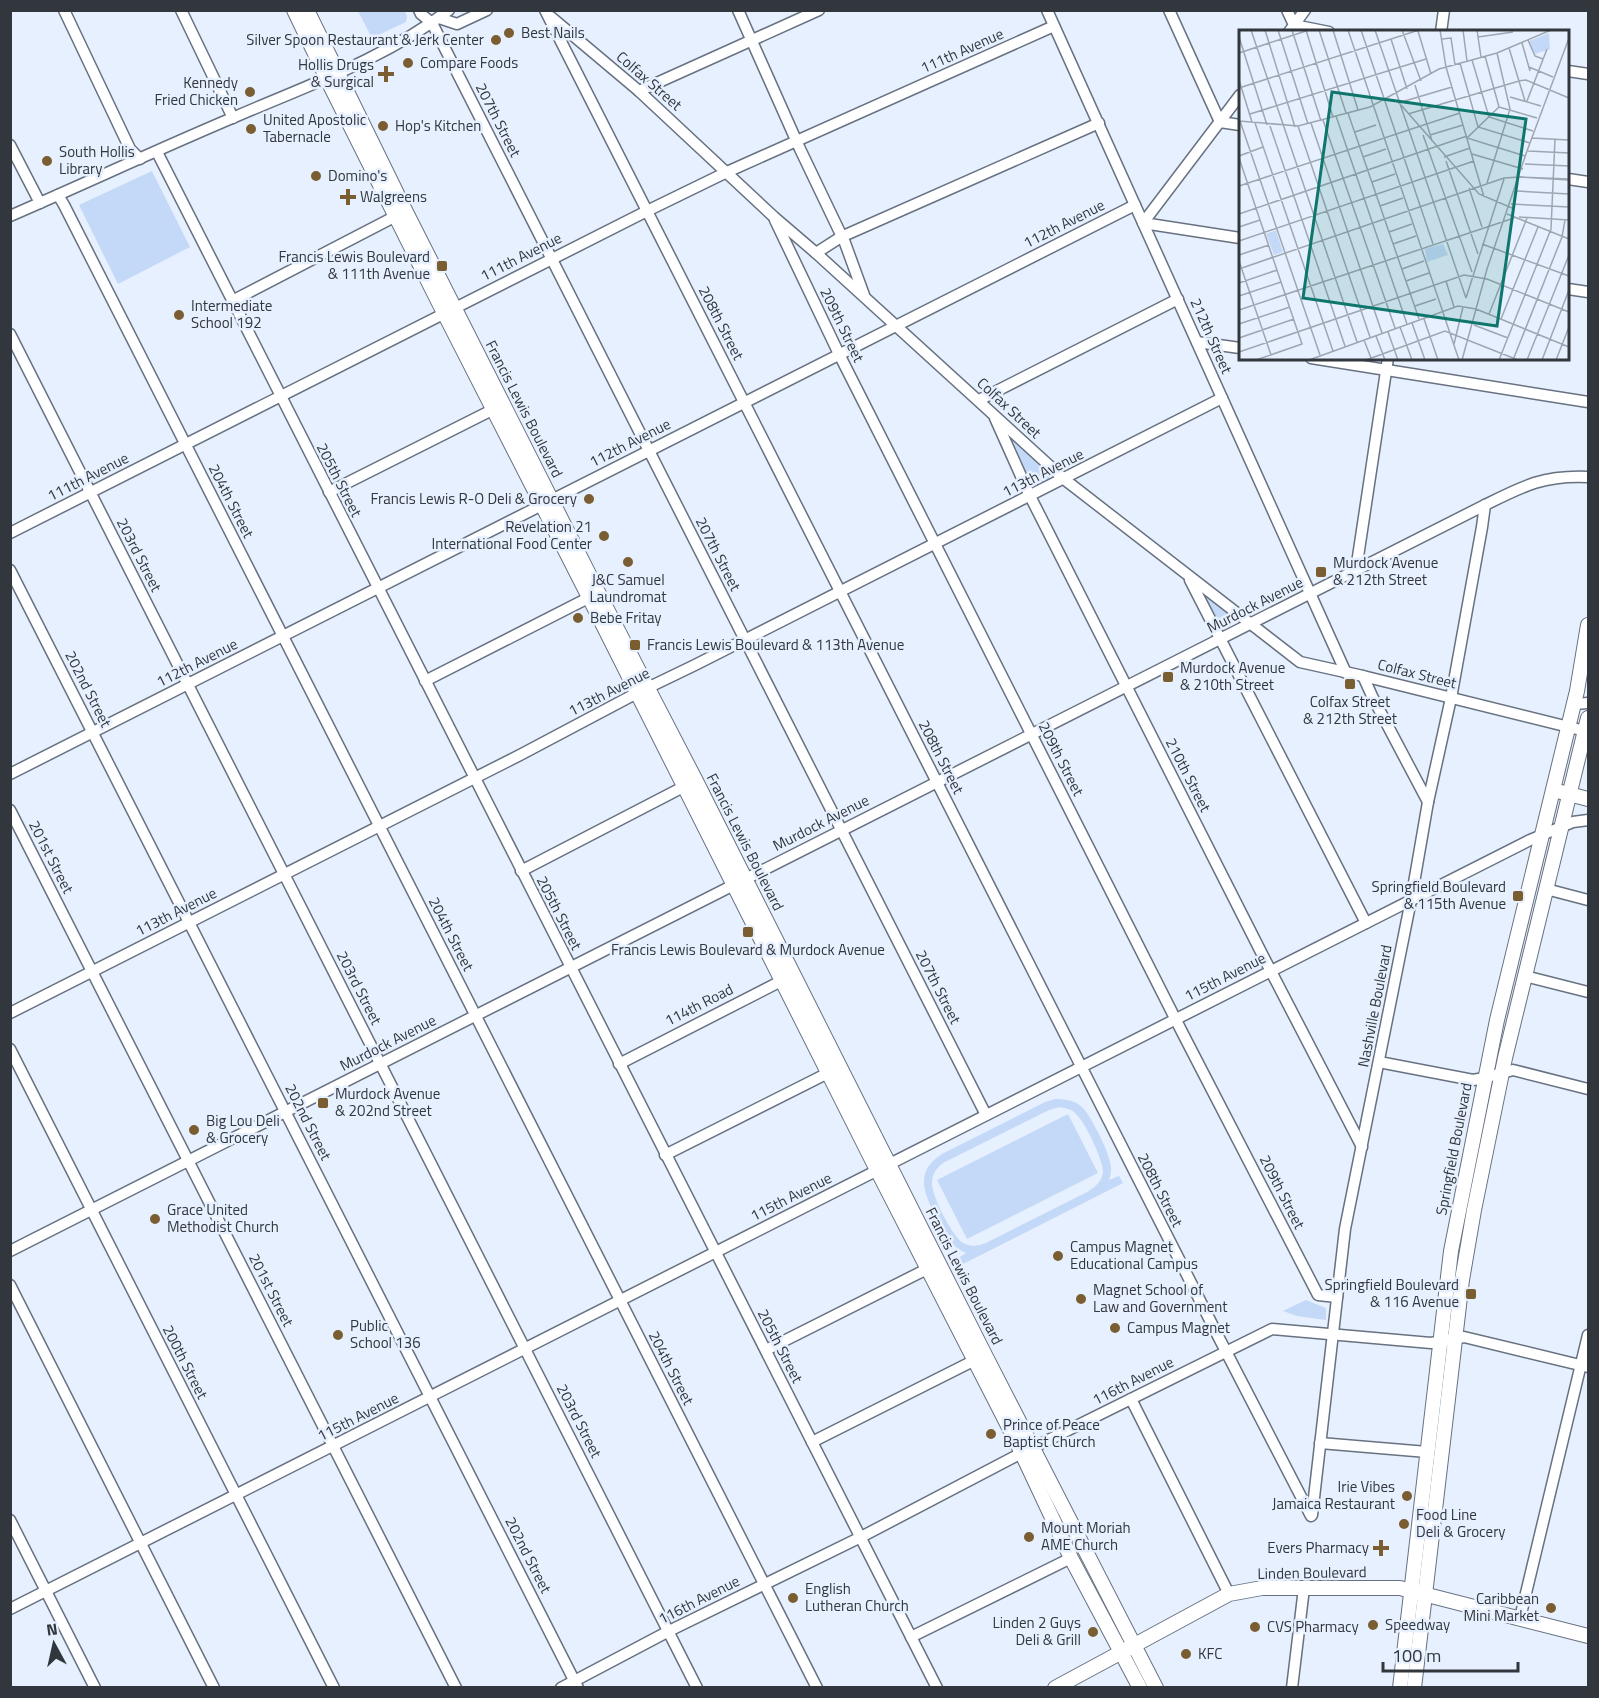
<svg xmlns="http://www.w3.org/2000/svg" width="1599" height="1698" font-family="'Titillium Web',sans-serif">
	<style>
		.green { fill: #c4d9f7; fill-rule: evenodd }
		.lines { fill: none; stroke-linecap: round; stroke-linejoin: round }
		.minor-casing { stroke: #677181; stroke-width: 13 }
		.major-casing { stroke: #677181; stroke-width: 16 }
		.minor { stroke: #fff; stroke-width: 10 }
		.major { stroke: #fff; stroke-width: 14 }
		.poi-dot { fill: #7a5e31; stroke: #e6f0fe; stroke-width: 2 }
		.labels { text-anchor: middle; stroke-width: 5; stroke-linejoin: round; paint-order: stroke }
		.poi-label { font-size: 15px; fill: #32363d; stroke: #e6f0fe; text-anchor: start }
		.street-label { font-size: 15px; fill: #32363d; stroke: #e6f0fe }
		.inset-road { fill: none; stroke: #9ea6b1; stroke-width: 1.5 }
		.view { fill: #0f766e; fill-opacity: 0.15; stroke: #0f766e; stroke-width: 3 }
		.inset-edge { fill: none; stroke: #32363d; stroke-width: 3 }
	</style>
	<rect width="100%" height="100%" fill="#e6f0fe"/>
	<g class="green">
		<path d="M 358,11 L 405,11 L 407,17 L 406,22 L 372,38 Z"/>
		<path d="M 152,171 L 190,247 L 118,284 L 79,205 Z"/>
		<path d="M 1004,430 L 1061,479 L 1032,494 Z"/>
		<path d="M 1201,592 L 1233,616 L 1216,625 Z"/>
		<path d="M 1055,1099 C 1065,1099 1074,1100 1082,1107 C 1090,1114 1108,1150 1110,1162 C 1112,1168 1111,1174 1109,1180 L 1119,1176 L 1123,1183 L 961,1265 L 958,1258 L 966,1253 C 949,1246 944,1232 936,1217 C 924,1193 914,1172 942,1154 L 1045,1102 ZM 1060,1107 C 1067,1108 1073,1110 1077,1115 C 1085,1122 1104,1162 1103,1172 C 1102,1181 1096,1186 1089,1191 L 986,1243 C 978,1246 971,1247 963,1243 C 952,1236 930,1193 932,1181 C 933,1172 938,1166 945,1162 L 1049,1110 Z"/>
		<path d="M 1068,1114 L 1098,1173 L 967,1239 L 937,1180 Z"/>
		<path d="M 1306,1300 L 1326,1308 L 1326,1320 L 1297,1316 L 1283,1311 Z"/>
	</g>
	<g class="lines">
		<g class="minor-casing">
			<g id="minor">
				<path d="M 64,10 L 130,149 L 140,159"/>
				<path d="M 181,10 L 233,118"/>
				<path d="M 419,10 L 421,14 L 432,23 L 986,1115"/>
				<path d="M 545,10 L 1218,1336 L 1311,1516"/>
				<path d="M 738,10 L 800,149 L 845,243 L 864,295"/>
				<path d="M 1047,10 L 1346,673"/>
				<path d="M 1169,10 L 1220,122 L 1240,125"/>
				<path d="M 1287,10 L 1294,25 L 1329,32"/>
				<path d="M 551,17 L 639,91 L 774,217 L 816,253 L 1064,479 L 1300,662 L 1363,676 L 1585,731"/>
				<path d="M 439,18 L 457,24 L 487,10"/>
				<path d="M 1289,32 L 1305,10"/>
				<path d="M 1441,32 L 1444,10"/>
				<path d="M 1568,71 L 1588,74"/>
				<path d="M 639,91 L 819,10"/>
				<path d="M 1240,95 L 1143,223 L 1240,238"/>
				<path d="M 10,145 L 40,203"/>
				<path d="M 157,152 L 937,1688"/>
				<path d="M 1568,179 L 1588,182"/>
				<path d="M 58,195 L 64,205 L 817,1688"/>
				<path d="M 10,216 C 86,183 161,148 237,116 C 309,85 386,58 449,10"/>
				<path d="M 775,220 L 839,354 L 1182,1032 L 1318,1295 L 1337,1297"/>
				<path d="M 816,253 L 841,237 L 1099,123"/>
				<path d="M 1568,289 L 1588,292"/>
				<path d="M 232,301 L 396,216"/>
				<path d="M 10,334 L 697,1688"/>
				<path d="M 1197,342 L 1240,348"/>
				<path d="M 1311,358 L 1588,402"/>
				<path d="M 979,400 L 1178,299"/>
				<path d="M 995,418 L 1030,496 L 1262,954 L 1362,1147"/>
				<path d="M 329,492 L 500,406"/>
				<path d="M 10,533 L 647,211 L 727,172 L 1054,26"/>
				<path d="M 10,570 L 578,1688"/>
				<path d="M 1356,570 L 1388,358"/>
				<path d="M 1190,580 L 1366,923"/>
				<path d="M 1363,676 L 1372,696 L 1428,802"/>
				<path d="M 425,681 L 596,594"/>
				<path d="M 1574,704 L 1588,703"/>
				<path d="M 10,774 L 1135,205"/>
				<path d="M 10,810 L 456,1688"/>
				<path d="M 521,871 L 689,784"/>
				<path d="M 1546,889 L 1588,900"/>
				<path d="M 1525,976 L 1588,992"/>
				<path d="M 10,1013 L 520,755 L 637,693 L 695,665 L 1222,398"/>
				<path d="M 10,1049 L 334,1688"/>
				<path d="M 1379,1062 L 1473,1080 L 1484,1078 L 1513,1070 L 1588,1089"/>
				<path d="M 619,1064 L 787,978"/>
				<path d="M 665,1155 L 834,1070"/>
				<path d="M 10,1251 L 1485,505 C 1523,486 1544,475 1588,477"/>
				<path d="M 10,1285 L 214,1688"/>
				<path d="M 766,1350 L 935,1265"/>
				<path d="M 1131,1399 L 1229,1594"/>
				<path d="M 812,1442 L 981,1357"/>
				<path d="M 1320,1443 L 1427,1452"/>
				<path d="M 1312,1515 L 1345,1229 L 1411,900 L 1428,802 L 1451,698 L 1482,527 L 1485,505"/>
				<path d="M 10,1520 L 95,1688"/>
				<path d="M 10,1609 L 1530,840 L 1573,822 L 1588,820"/>
				<path d="M 1520,1618 L 1588,1335"/>
				<path d="M 911,1637 L 1071,1558"/>
				<path d="M 561,1688 L 669,1631 L 861,1537 L 1012,1458 L 1272,1329 L 1431,1343 L 1464,1337 L 1588,1367"/>
				<path d="M 1292,1688 L 1304,1588"/>
			</g>
		</g>
		<g class="major-casing">
			<g id="major">
				<path d="M 294,10 L 332,89 L 438,301 L 589,597 L 872,1160 L 1017,1443 L 1071,1558 L 1140,1688"/>
				<path d="M 307,10 L 406,212 L 598,592 L 696,781 L 985,1355 L 1156,1688"/>
				<path d="M 1561,792 L 1588,799"/>
				<path d="M 1055,1688 L 1229,1594 L 1262,1588 L 1400,1588 L 1588,1636"/>
				<path d="M 1400,1688 L 1451,1251 L 1497,1020 L 1577,691 L 1588,625"/>
				<path d="M 1414,1688 L 1462,1280 L 1474,1210 L 1505,1058 L 1588,718"/>
			</g>
		</g>
		<use href="#minor" class="minor"/>
		<use href="#major" class="major"/>
	</g>
	<g class="poi-dot">
		<circle cx="509" cy="33" r="6"/>
		<circle cx="496" cy="40" r="6"/>
		<circle cx="408" cy="63" r="6"/>
		<path d="M383 65h6v6h6v6h-6v6h-6v-6h-6v-6h6z"/>
		<circle cx="250" cy="92" r="6"/>
		<circle cx="383" cy="126" r="6"/>
		<circle cx="251" cy="129" r="6"/>
		<circle cx="47" cy="161" r="6"/>
		<circle cx="316" cy="176" r="6"/>
		<path d="M345 188h6v6h6v6h-6v6h-6v-6h-6v-6h6z"/>
		<rect x="436" y="260" width="12" height="12" rx="3"/>
		<circle cx="179" cy="315" r="6"/>
		<circle cx="589" cy="499" r="6"/>
		<circle cx="604" cy="536" r="6"/>
		<circle cx="628" cy="562" r="6"/>
		<rect x="1315" y="566" width="12" height="12" rx="3"/>
		<circle cx="578" cy="618" r="6"/>
		<rect x="629" y="639" width="12" height="12" rx="3"/>
		<rect x="1162" y="671" width="12" height="12" rx="3"/>
		<rect x="1344" y="678" width="12" height="12" rx="3"/>
		<rect x="1512" y="890" width="12" height="12" rx="3"/>
		<rect x="742" y="926" width="12" height="12" rx="3"/>
		<rect x="317" y="1097" width="12" height="12" rx="3"/>
		<circle cx="194" cy="1130" r="6"/>
		<circle cx="155" cy="1219" r="6"/>
		<circle cx="1058" cy="1256" r="6"/>
		<rect x="1465" y="1288" width="12" height="12" rx="3"/>
		<circle cx="1081" cy="1299" r="6"/>
		<circle cx="1115" cy="1328" r="6"/>
		<circle cx="338" cy="1335" r="6"/>
		<circle cx="991" cy="1434" r="6"/>
		<circle cx="1407" cy="1496" r="6"/>
		<circle cx="1404" cy="1524" r="6"/>
		<circle cx="1029" cy="1537" r="6"/>
		<path d="M1378 1539h6v6h6v6h-6v6h-6v-6h-6v-6h6z"/>
		<circle cx="793" cy="1598" r="6"/>
		<circle cx="1551" cy="1608" r="6"/>
		<circle cx="1373" cy="1625" r="6"/>
		<circle cx="1255" cy="1627" r="6"/>
		<circle cx="1093" cy="1632" r="6"/>
		<circle cx="1186" cy="1654" r="6"/>
	</g>
	<g class="labels">
		<g class="poi-label">
			<text x="521" y="38">Best Nails</text>
			<text x="484" y="45" text-anchor="end">Silver Spoon Restaurant &amp; Jerk Center</text>
			<text x="420" y="68">Compare Foods</text>
			<text x="374" y="70" text-anchor="end">Hollis Drugs<tspan x="374" dy="17">&amp; Surgical</tspan></text>
			<text x="238" y="88" text-anchor="end">Kennedy<tspan x="238" dy="17">Fried Chicken</tspan></text>
			<text x="263" y="125">United Apostolic<tspan x="263" dy="17">Tabernacle</tspan></text>
			<text x="395" y="131">Hop's Kitchen</text>
			<text x="59" y="157">South Hollis<tspan x="59" dy="17">Library</tspan></text>
			<text x="328" y="181">Domino's</text>
			<text x="360" y="202">Walgreens</text>
			<text x="430" y="262" text-anchor="end">Francis Lewis Boulevard<tspan x="430" dy="17">&amp; 111th Avenue</tspan></text>
			<text x="191" y="311">Intermediate<tspan x="191" dy="17">School 192</tspan></text>
			<text x="577" y="504" text-anchor="end">Francis Lewis R-O Deli &amp; Grocery</text>
			<text x="592" y="532" text-anchor="end">Revelation 21<tspan x="592" dy="17">International Food Center</tspan></text>
			<text x="1333" y="568">Murdock Avenue<tspan x="1333" dy="17">&amp; 212th Street</tspan></text>
			<text x="628" y="585" text-anchor="middle">J&amp;C Samuel<tspan x="628" dy="17">Laundromat</tspan></text>
			<text x="590" y="623">Bebe Fritay</text>
			<text x="647" y="650">Francis Lewis Boulevard &amp; 113th Avenue</text>
			<text x="1180" y="673">Murdock Avenue<tspan x="1180" dy="17">&amp; 210th Street</tspan></text>
			<text x="1350" y="707" text-anchor="middle">Colfax Street<tspan x="1350" dy="17">&amp; 212th Street</tspan></text>
			<text x="1506" y="892" text-anchor="end">Springfield Boulevard<tspan x="1506" dy="17">&amp; 115th Avenue</tspan></text>
			<text x="748" y="955" text-anchor="middle">Francis Lewis Boulevard &amp; Murdock Avenue</text>
			<text x="335" y="1099">Murdock Avenue<tspan x="335" dy="17">&amp; 202nd Street</tspan></text>
			<text x="206" y="1126">Big Lou Deli<tspan x="206" dy="17">&amp; Grocery</tspan></text>
			<text x="167" y="1215">Grace United<tspan x="167" dy="17">Methodist Church</tspan></text>
			<text x="1070" y="1252">Campus Magnet<tspan x="1070" dy="17">Educational Campus</tspan></text>
			<text x="1459" y="1290" text-anchor="end">Springfield Boulevard<tspan x="1459" dy="17">&amp; 116 Avenue</tspan></text>
			<text x="1093" y="1295">Magnet School of<tspan x="1093" dy="17">Law and Government</tspan></text>
			<text x="350" y="1331">Public<tspan x="350" dy="17">School 136</tspan></text>
			<text x="1127" y="1333">Campus Magnet</text>
			<text x="1003" y="1430">Prince of Peace<tspan x="1003" dy="17">Baptist Church</tspan></text>
			<text x="1395" y="1492" text-anchor="end">Irie Vibes<tspan x="1395" dy="17">Jamaica Restaurant</tspan></text>
			<text x="1416" y="1520">Food Line<tspan x="1416" dy="17">Deli &amp; Grocery</tspan></text>
			<text x="1041" y="1533">Mount Moriah<tspan x="1041" dy="17">AME Church</tspan></text>
			<text x="1369" y="1553" text-anchor="end">Evers Pharmacy</text>
			<text x="805" y="1594">English<tspan x="805" dy="17">Lutheran Church</tspan></text>
			<text x="1539" y="1604" text-anchor="end">Caribbean<tspan x="1539" dy="17">Mini Market</tspan></text>
			<text x="1081" y="1628" text-anchor="end">Linden 2 Guys<tspan x="1081" dy="17">Deli &amp; Grill</tspan></text>
			<text x="1385" y="1630">Speedway</text>
			<text x="1267" y="1632">CVS Pharmacy</text>
			<text x="1198" y="1659">KFC</text>
		</g>
		<g class="street-label">
			<text transform="translate(962 51) rotate(-24)" y="5">111th Avenue</text>
			<text transform="translate(649 81) rotate(41)" y="5">Colfax Street</text>
			<text transform="translate(498 120) rotate(63)" y="5">207th Street</text>
			<text transform="translate(1064 224) rotate(-27)" y="5">112th Avenue</text>
			<text transform="translate(521 257) rotate(-27)" y="5">111th Avenue</text>
			<text transform="translate(721 323) rotate(63)" y="5">208th Street</text>
			<text transform="translate(842 325) rotate(64)" y="5">209th Street</text>
			<text transform="translate(1211 336) rotate(66)" y="5">212th Street</text>
			<text transform="translate(1009 408) rotate(43)" y="5">Colfax Street</text>
			<text transform="translate(524 409) rotate(63)" y="5">Francis Lewis Boulevard</text>
			<text transform="translate(630 443) rotate(-27)" y="5">112th Avenue</text>
			<text transform="translate(1043 473) rotate(-27)" y="5">113th Avenue</text>
			<text transform="translate(88 477) rotate(-27)" y="5">111th Avenue</text>
			<text transform="translate(339 480) rotate(63)" y="5">205th Street</text>
			<text transform="translate(231 501) rotate(63)" y="5">204th Street</text>
			<text transform="translate(718 554) rotate(63)" y="5">207th Street</text>
			<text transform="translate(139 555) rotate(63)" y="5">203rd Street</text>
			<text transform="translate(1255 605) rotate(-27)" y="5">Murdock Avenue</text>
			<text transform="translate(197 663) rotate(-27)" y="5">112th Avenue</text>
			<text transform="translate(1417 674) rotate(14)" y="5">Colfax Street</text>
			<text transform="translate(88 689) rotate(63)" y="5">202nd Street</text>
			<text transform="translate(609 692) rotate(-27)" y="5">113th Avenue</text>
			<text transform="translate(941 757) rotate(63)" y="5">208th Street</text>
			<text transform="translate(1061 759) rotate(63)" y="5">209th Street</text>
			<text transform="translate(1188 775) rotate(63)" y="5">210th Street</text>
			<text transform="translate(821 823) rotate(-27)" y="5">Murdock Avenue</text>
			<text transform="translate(745 842) rotate(63)" y="5">Francis Lewis Boulevard</text>
			<text transform="translate(51 857) rotate(63)" y="5">201st Street</text>
			<text transform="translate(176 912) rotate(-27)" y="5">113th Avenue</text>
			<text transform="translate(559 913) rotate(63)" y="5">205th Street</text>
			<text transform="translate(451 934) rotate(63)" y="5">204th Street</text>
			<text transform="translate(1225 977) rotate(-27)" y="5">115th Avenue</text>
			<text transform="translate(938 987) rotate(63)" y="5">207th Street</text>
			<text transform="translate(359 988) rotate(63)" y="5">203rd Street</text>
			<text transform="translate(699 1005) rotate(-27)" y="5">114th Road</text>
			<text transform="translate(1375 1006) rotate(-79)" y="5">Nashville Boulevard</text>
			<text transform="translate(388 1043) rotate(-27)" y="5">Murdock Avenue</text>
			<text transform="translate(308 1122) rotate(63)" y="5">202nd Street</text>
			<text transform="translate(1454 1149) rotate(-79)" y="5">Springfield Boulevard</text>
			<text transform="translate(1160 1190) rotate(63)" y="5">208th Street</text>
			<text transform="translate(1282 1192) rotate(63)" y="5">209th Street</text>
			<text transform="translate(791 1197) rotate(-27)" y="5">115th Avenue</text>
			<text transform="translate(964 1276) rotate(63)" y="5">Francis Lewis Boulevard</text>
			<text transform="translate(271 1290) rotate(63)" y="5">201st Street</text>
			<text transform="translate(780 1346) rotate(63)" y="5">205th Street</text>
			<text transform="translate(185 1362) rotate(63)" y="5">200th Street</text>
			<text transform="translate(671 1368) rotate(63)" y="5">204th Street</text>
			<text transform="translate(1133 1381) rotate(-27)" y="5">116th Avenue</text>
			<text transform="translate(358 1417) rotate(-27)" y="5">115th Avenue</text>
			<text transform="translate(579 1421) rotate(63)" y="5">203rd Street</text>
			<text transform="translate(528 1555) rotate(63)" y="5">202nd Street</text>
			<text transform="translate(1312 1573) rotate(-1)" y="5">Linden Boulevard</text>
			<text transform="translate(699 1600) rotate(-27)" y="5">116th Avenue</text>
		</g>
	</g>
	<g transform="translate(1239 30)">
		<rect width="330" height="330" fill="#e6f0fe"/>
		<path d="M 310,3 L 311,19 L 296,24 L 290,11 ZM 37,200 L 44,222 L 35,225 L 27,204 ZM 204,214 L 209,225 L 188,232 L 186,219 Z" fill="#c4d9f7"/>
		<path class="inset-road" d="M 12,0 L 118,312M 26,0 L 56,97M 39,0 L 69,94M 53,0 L 82,91M 67,0 L 94,87M 80,0 L 107,83M 94,0 L 119,80M 109,0 L 220,330M 122,0 L 194,214M 136,0 L 227,268M 163,0 L 182,51M 201,0 L 207,37 L 245,167M 224,0 L 228,31M 238,0 L 242,27M 179,1 L 192,44M 0,7 L 28,95M 239,7 L 274,2M 152,9 L 168,59M 203,9 L 212,8 L 216,35M 289,10 L 296,26 L 304,29M 283,13 L 291,41M 270,18 L 286,71M 0,23 L 70,0M 246,26 L 260,77M 233,30 L 250,87 L 294,101M 221,33 L 239,97 L 291,113M 290,37 L 314,47M 0,50 L 13,92M 279,51 L 287,50 L 330,68M 176,55 L 193,111M 0,58 L 180,0M 271,67 L 302,76M 288,71 L 308,19M 159,73 L 213,57M 162,75 L 240,164 L 273,178M 260,77 L 228,108 L 286,126M 260,77 L 298,88M 109,83 L 180,289M 11,84 L 187,29M 169,84 L 280,51M 97,86 L 168,294M 84,90 L 156,298M 0,91 L 59,96 L 131,77 L 200,39 L 258,23 L 312,0M 1,91 L 81,325M 16,93 L 94,321M 72,93 L 143,303M 31,96 L 106,316M 59,96 L 131,307M 116,102 L 137,95M 184,105 L 233,242M 191,105 L 224,95M 293,108 L 330,110M 288,121 L 330,8M 289,121 L 330,123M 233,124 L 284,139M 0,126 L 24,117M 124,127 L 147,119M 205,127 L 231,118M 0,128 L 63,314 L 17,330M 207,131 L 239,224M 286,134 L 330,136M 330,149 L 281,147 L 330,150M 133,152 L 156,144M 248,153 L 271,79 L 258,23M 0,156 L 221,83M 230,158 L 243,197M 278,161 L 330,164M 272,174 L 330,177M 141,176 L 164,168M 0,184 L 228,106M 268,184 L 330,209M 280,187 L 330,190M 0,197 L 21,190M 150,202 L 173,194M 0,211 L 235,131M 154,214 L 177,206M 243,214 L 330,246M 0,225 L 30,215M 0,231 L 32,325M 0,239 L 265,148 L 281,147M 163,239 L 185,231M 167,251 L 190,243M 207,251 L 215,277M 0,253 L 38,240M 0,266 L 42,252M 227,268 L 265,149M 176,276 L 197,269M 0,280 L 275,188M 250,284 L 288,188M 185,289 L 199,330M 262,289 L 299,197M 173,293 L 186,330M 0,294 L 51,277M 235,295 L 269,308M 161,297 L 173,330M 149,302 L 159,330M 137,306 L 146,330M 0,308 L 55,289M 125,310 L 132,328M 215,314 L 224,277M 0,322 L 225,245 L 248,249 L 330,282M 70,330 L 219,276 L 237,279 L 330,317M 127,330 L 206,301 L 279,330M 223,330 L 248,239 L 289,118M 260,330 L 312,199 L 316,109M 274,330 L 323,207 L 326,190M 288,330 L 330,225M 303,330 L 330,260M 317,330 L 330,297"/>
		<path class="view" d="M 93,62 L 287,89 L 258,296 L 64,268 Z"/>
		<rect width="330" height="330" class="inset-edge"/>
	</g>
	<rect width="1599" height="1698" fill="none" stroke="#32363d" stroke-width="24"/>
	<g transform="translate(54 1644) rotate(352)" stroke="#e6f0fe" stroke-width="4.5" paint-order="stroke">
	<path d="M0-4.5L10 22L0 15L-10 22Z" fill="#32363d"/>
	<text y="-9" font-size="16" font-weight="bold" text-anchor="middle" fill="#32363d">N</text>
	</g>
	<path d="M1383 1662v9h135v-9" fill="none" stroke="#32363d" stroke-width="3"/>
	<text x="1392" y="1662" font-size="18" fill="#32363d" stroke="#e6f0fe" stroke-width="4.5" paint-order="stroke">100 m</text>
</svg>
